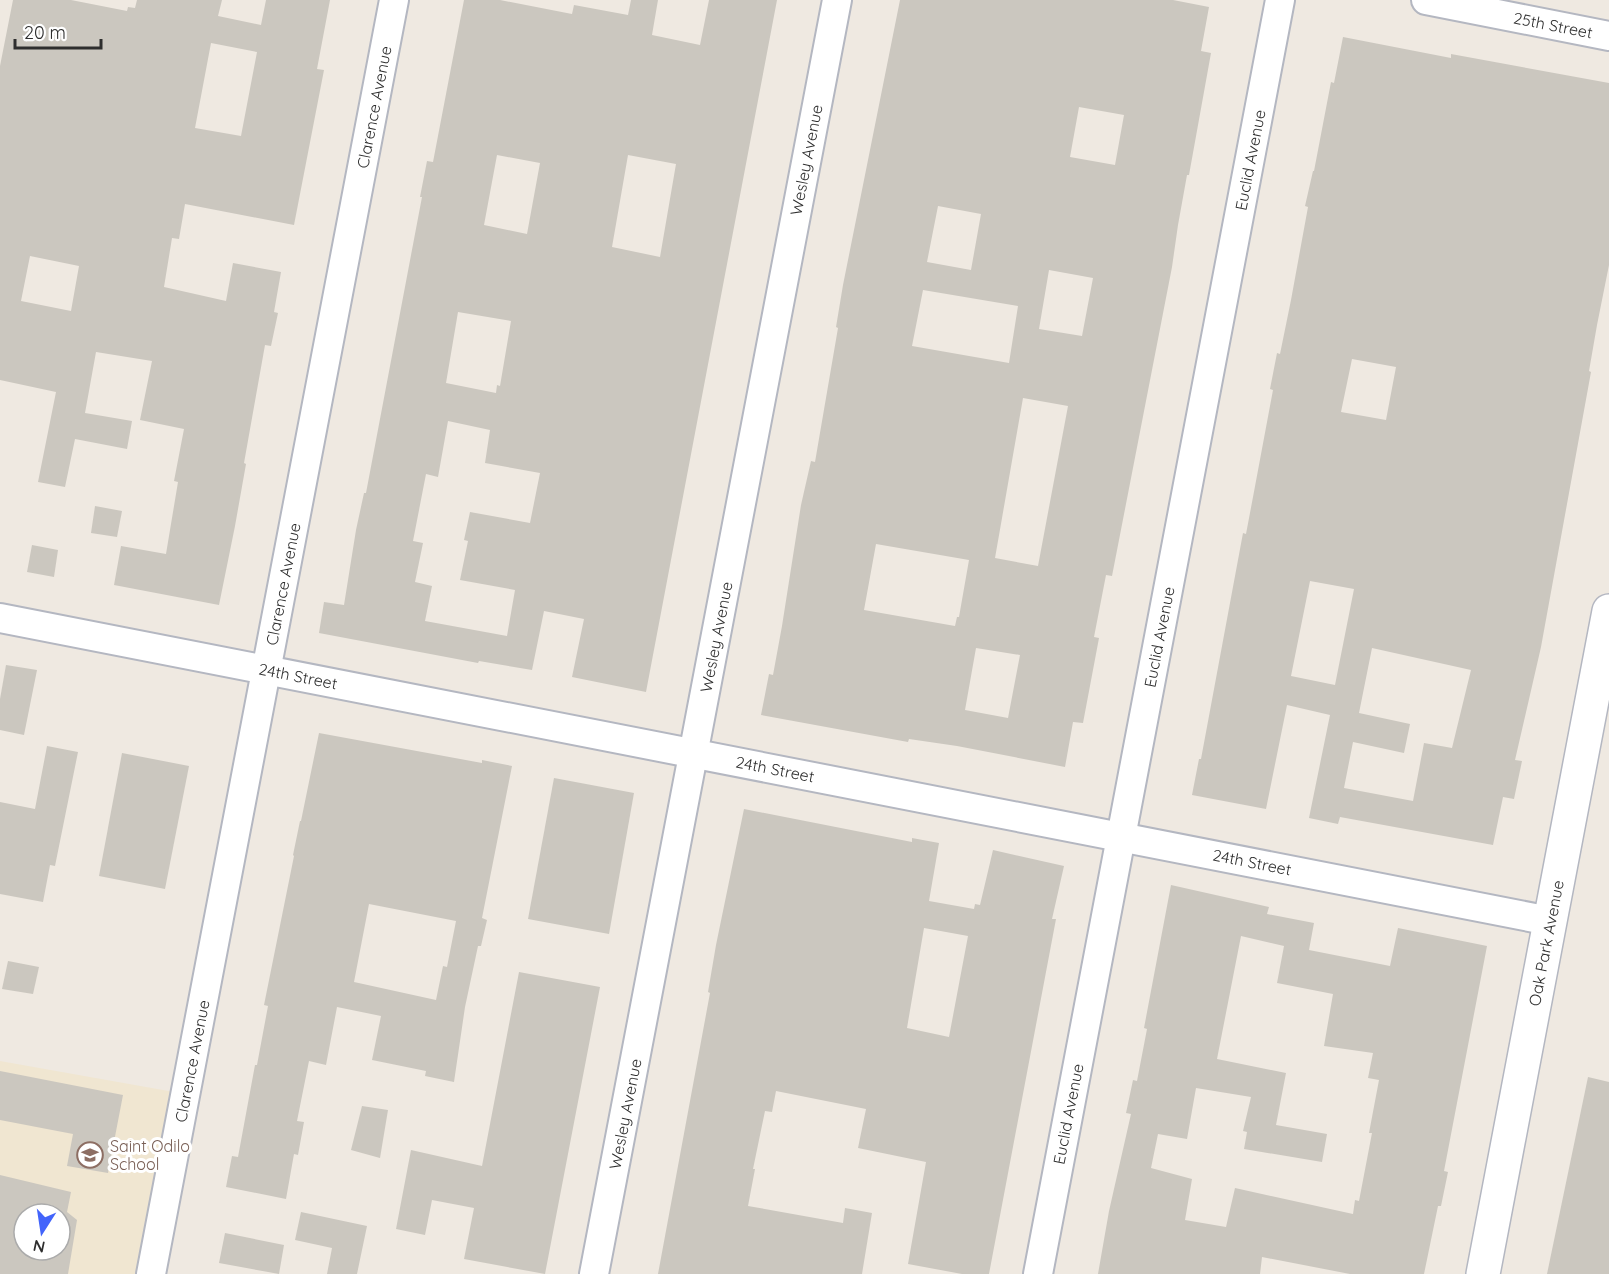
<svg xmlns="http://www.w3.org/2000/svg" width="1609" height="1274" font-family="Quicksand,sans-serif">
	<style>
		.education { fill: #f0e6d1; fill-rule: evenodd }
		.building { fill: #cbc7bf; fill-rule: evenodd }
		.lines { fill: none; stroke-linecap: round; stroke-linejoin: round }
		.minor-casing { stroke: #b4b7c1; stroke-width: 32 }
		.tertiary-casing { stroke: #b4b7c1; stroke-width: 36 }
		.minor { stroke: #fff; stroke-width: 28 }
		.tertiary { stroke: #fff; stroke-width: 33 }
		.labels { text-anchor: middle; stroke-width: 6; stroke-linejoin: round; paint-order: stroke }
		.street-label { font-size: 16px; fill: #2e2e2e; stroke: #fff }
		.education-label { font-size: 16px; fill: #785e54; stroke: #fff; text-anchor: start }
	</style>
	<rect width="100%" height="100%" fill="#efe9e1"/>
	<path class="education" d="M 0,1061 L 191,1095 L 157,1274 L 0,1274 ZM 24,1214 L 60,1214 L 60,1250 L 24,1250 Z"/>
	<g class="building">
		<path d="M 13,0 L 71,0 L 127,11 L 128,7 L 135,8 L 137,0 L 222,0 L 218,16 L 261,25 L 266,0 L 330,0 L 317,69 L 324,70 L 294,225 L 185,204 L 179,239 L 172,238 L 164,287 L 226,301 L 233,263 L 281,272 L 274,312 L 278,313 L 271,346 L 265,345 L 244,463 L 246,464 L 235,526 L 219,605 L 114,585 L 121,546 L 166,554 L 178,482 L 174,481 L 184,429 L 140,420 L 152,361 L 96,352 L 85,413 L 132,421 L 127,449 L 75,439 L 65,487 L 38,482 L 56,392 L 0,380 L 0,66 ZM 211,43 L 257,52 L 241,136 L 195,128 ZM 30,256 L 79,266 L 71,311 L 21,301 Z"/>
		<path d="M 464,0 L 500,0 L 572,14 L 574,5 L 628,15 L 631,0 L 658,0 L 652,35 L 700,45 L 709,0 L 777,0 L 646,692 L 572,677 L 584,619 L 544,611 L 532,670 L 479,661 L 478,663 L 319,633 L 324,602 L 344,605 L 356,530 L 364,493 L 366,493 L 422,197 L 420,197 L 427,161 L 433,162 ZM 497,155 L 540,163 L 527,234 L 484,225 ZM 628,155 L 676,164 L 660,257 L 612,247 ZM 458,312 L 511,321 L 500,386 L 497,385 L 496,393 L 446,383 ZM 448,421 L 490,430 L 485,463 L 540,473 L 530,523 L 470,512 L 464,540 L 468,541 L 460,580 L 515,590 L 507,636 L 425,621 L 432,586 L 415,582 L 423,543 L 413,541 L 426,474 L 438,477 Z"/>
		<path d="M 900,0 L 1173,0 L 1209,7 L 1201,51 L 1211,53 L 1189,175 L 1187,175 L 1178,225 L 1172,267 L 1112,576 L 1106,575 L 1094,637 L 1099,638 L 1083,723 L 1073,722 L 1065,767 L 957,746 L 909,739 L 908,742 L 761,715 L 769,674 L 773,675 L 782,626 L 801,505 L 811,461 L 815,462 L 838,328 L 836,327 L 843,285 ZM 1079,107 L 1124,115 L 1115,165 L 1070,157 ZM 938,206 L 981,214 L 971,270 L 927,262 ZM 1049,270 L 1093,278 L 1082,336 L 1039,329 ZM 923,290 L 1018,306 L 1009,363 L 912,346 ZM 1023,398 L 1068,406 L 1038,566 L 995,558 ZM 876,544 L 969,560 L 959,617 L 957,617 L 955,626 L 864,610 ZM 976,648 L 1020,655 L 1008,718 L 965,710 Z"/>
		<path d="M 1343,37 L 1451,58 L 1451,54 L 1609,83 L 1609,265 L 1597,325 L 1589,371 L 1591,372 L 1541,647 L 1515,760 L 1522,761 L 1514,799 L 1503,797 L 1493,845 L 1340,817 L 1338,824 L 1309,818 L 1330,715 L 1287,705 L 1266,809 L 1192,795 L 1199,759 L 1201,759 L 1243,533 L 1246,534 L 1253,497 L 1273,390 L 1270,389 L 1277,353 L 1280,354 L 1291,300 L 1308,207 L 1305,206 L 1313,171 L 1314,171 L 1331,82 L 1334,83 ZM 1352,359 L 1396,367 L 1386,420 L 1341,412 ZM 1310,581 L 1354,589 L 1335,685 L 1291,676 ZM 1372,648 L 1471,670 L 1452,748 L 1424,743 L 1413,801 L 1344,788 L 1353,742 L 1404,753 L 1410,724 L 1359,713 Z"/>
		<path d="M 95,506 L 122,511 L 117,537 L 91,533 Z"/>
		<path d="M 32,545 L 58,550 L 54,577 L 27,572 Z"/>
		<path d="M 6,665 L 37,670 L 24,735 L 0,730 L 0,699 Z"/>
		<path d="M 319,733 L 482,763 L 482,760 L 512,766 L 482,918 L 487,920 L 481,946 L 478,946 L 465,1007 L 454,1082 L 425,1076 L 426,1071 L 372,1060 L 381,1016 L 337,1007 L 326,1065 L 309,1061 L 297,1121 L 304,1122 L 298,1155 L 294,1154 L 286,1199 L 226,1187 L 232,1156 L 238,1157 L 255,1065 L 257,1065 L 268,1006 L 264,1005 L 294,856 L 293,855 L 300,821 L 301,821 ZM 369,904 L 456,921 L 447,967 L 443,966 L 436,1000 L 354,982 Z"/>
		<path d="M 47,746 L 78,752 L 55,866 L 50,865 L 43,902 L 0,894 L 0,802 L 35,809 Z"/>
		<path d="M 122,753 L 189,766 L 165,889 L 99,876 Z"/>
		<path d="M 554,778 L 634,793 L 609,934 L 528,919 Z"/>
		<path d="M 744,809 L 912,842 L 912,838 L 939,843 L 929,901 L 974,909 L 975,904 L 980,905 L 993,850 L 1064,866 L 1052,919 L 1056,919 L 989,1274 L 962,1274 L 908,1264 L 926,1162 L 858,1148 L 866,1109 L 776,1091 L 772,1112 L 765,1111 L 753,1169 L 755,1169 L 748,1206 L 843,1223 L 845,1208 L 872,1213 L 862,1274 L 658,1274 L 710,993 L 708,992 L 716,945 ZM 924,928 L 968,936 L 949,1037 L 907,1028 Z"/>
		<path d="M 1171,885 L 1269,907 L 1267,914 L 1314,923 L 1309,950 L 1390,966 L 1398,928 L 1487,946 L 1444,1171 L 1448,1172 L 1441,1206 L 1438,1206 L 1424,1274 L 1350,1274 L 1262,1257 L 1260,1274 L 1098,1274 L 1109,1211 L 1131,1114 L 1126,1113 L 1133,1080 L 1137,1081 L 1147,1029 L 1144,1028 ZM 1241,936 L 1284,946 L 1277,983 L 1333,994 L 1324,1046 L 1373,1053 L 1368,1078 L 1379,1080 L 1369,1133 L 1372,1133 L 1359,1201 L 1355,1200 L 1353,1214 L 1235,1188 L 1226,1227 L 1185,1220 L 1192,1179 L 1151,1168 L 1158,1134 L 1187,1139 L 1196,1088 L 1251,1097 L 1243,1131 L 1247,1132 L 1244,1149 L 1322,1162 L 1327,1134 L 1276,1125 L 1286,1073 L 1217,1059 Z"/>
		<path d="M 8,961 L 39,967 L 33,994 L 2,989 Z"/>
		<path d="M 519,972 L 600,987 L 545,1274 L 464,1259 L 474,1208 L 432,1200 L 425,1235 L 396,1229 L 411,1150 L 482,1166 Z"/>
		<path d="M 0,1071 L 123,1095 L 108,1173 L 67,1166 L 73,1134 L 0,1120 Z"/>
		<path d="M 1588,1077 L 1609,1082 L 1609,1274 L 1547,1274 Z"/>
		<path d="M 362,1106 L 388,1110 L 380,1158 L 351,1150 Z"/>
		<path d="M 0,1175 L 71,1192 L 67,1212 L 77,1220 L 68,1274 L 0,1274 ZM 24,1214 L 60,1214 L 60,1250 L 24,1250 Z"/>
		<path d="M 301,1212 L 367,1226 L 357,1274 L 327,1274 L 332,1248 L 295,1240 Z"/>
		<path d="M 225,1233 L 284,1245 L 279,1274 L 219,1263 Z"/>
	</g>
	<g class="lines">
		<g class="minor-casing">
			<g id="minor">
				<path d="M 1426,0 L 1609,36"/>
				<path d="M 0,618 L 1550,921"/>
				<path d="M 151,1274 L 394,0"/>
				<path d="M 594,1274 L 837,0"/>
				<path d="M 1038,1274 L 1280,0"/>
			</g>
		</g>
		<g class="tertiary-casing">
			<path id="tertiary" d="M 1483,1274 L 1609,611"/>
		</g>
		<use href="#minor" class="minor"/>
		<use href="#tertiary" class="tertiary"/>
	</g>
	<defs>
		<g id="school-ring" transform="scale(1.35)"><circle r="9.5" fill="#fff" stroke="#8d6e63" stroke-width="1.5"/><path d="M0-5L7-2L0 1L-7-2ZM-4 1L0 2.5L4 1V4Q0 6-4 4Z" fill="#8d6e63"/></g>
	</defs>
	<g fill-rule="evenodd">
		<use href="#school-ring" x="90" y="1155"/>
	</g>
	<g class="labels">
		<g class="street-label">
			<text transform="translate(1553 25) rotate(11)" y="6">25th Street</text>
			<text transform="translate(374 107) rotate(-79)" y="6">Clarence Avenue</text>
			<text transform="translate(806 160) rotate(-79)" y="6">Wesley Avenue</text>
			<text transform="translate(1250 160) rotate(-79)" y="6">Euclid Avenue</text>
			<text transform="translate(283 584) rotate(-79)" y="6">Clarence Avenue</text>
			<text transform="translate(716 637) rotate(-79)" y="6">Wesley Avenue</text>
			<text transform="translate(1159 637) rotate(-79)" y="6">Euclid Avenue</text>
			<text transform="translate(298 676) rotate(11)" y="6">24th Street</text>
			<text transform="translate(775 769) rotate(11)" y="6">24th Street</text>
			<text transform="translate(1252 862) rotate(11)" y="6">24th Street</text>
			<text transform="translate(1546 943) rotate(-79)" y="6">Oak Park Avenue</text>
			<text transform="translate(192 1061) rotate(-79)" y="6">Clarence Avenue</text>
			<text transform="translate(625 1114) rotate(-79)" y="6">Wesley Avenue</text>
			<text transform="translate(1068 1114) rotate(-79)" y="6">Euclid Avenue</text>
		</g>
		<g class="education-label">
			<text x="110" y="1152">Saint Odilo<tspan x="110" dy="18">School</tspan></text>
		</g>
	</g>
	<g transform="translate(42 1232) rotate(192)"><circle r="28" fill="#ffffff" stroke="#ababab" stroke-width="1.5"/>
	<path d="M0-4.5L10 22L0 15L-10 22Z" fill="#4264fb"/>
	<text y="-9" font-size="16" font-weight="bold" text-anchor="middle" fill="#2e2e2e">N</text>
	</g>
	<path d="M15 39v9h86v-9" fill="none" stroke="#2e2e2e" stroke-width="3"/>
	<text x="24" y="39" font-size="18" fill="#2e2e2e" stroke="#ffffff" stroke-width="4.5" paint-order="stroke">20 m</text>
</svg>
